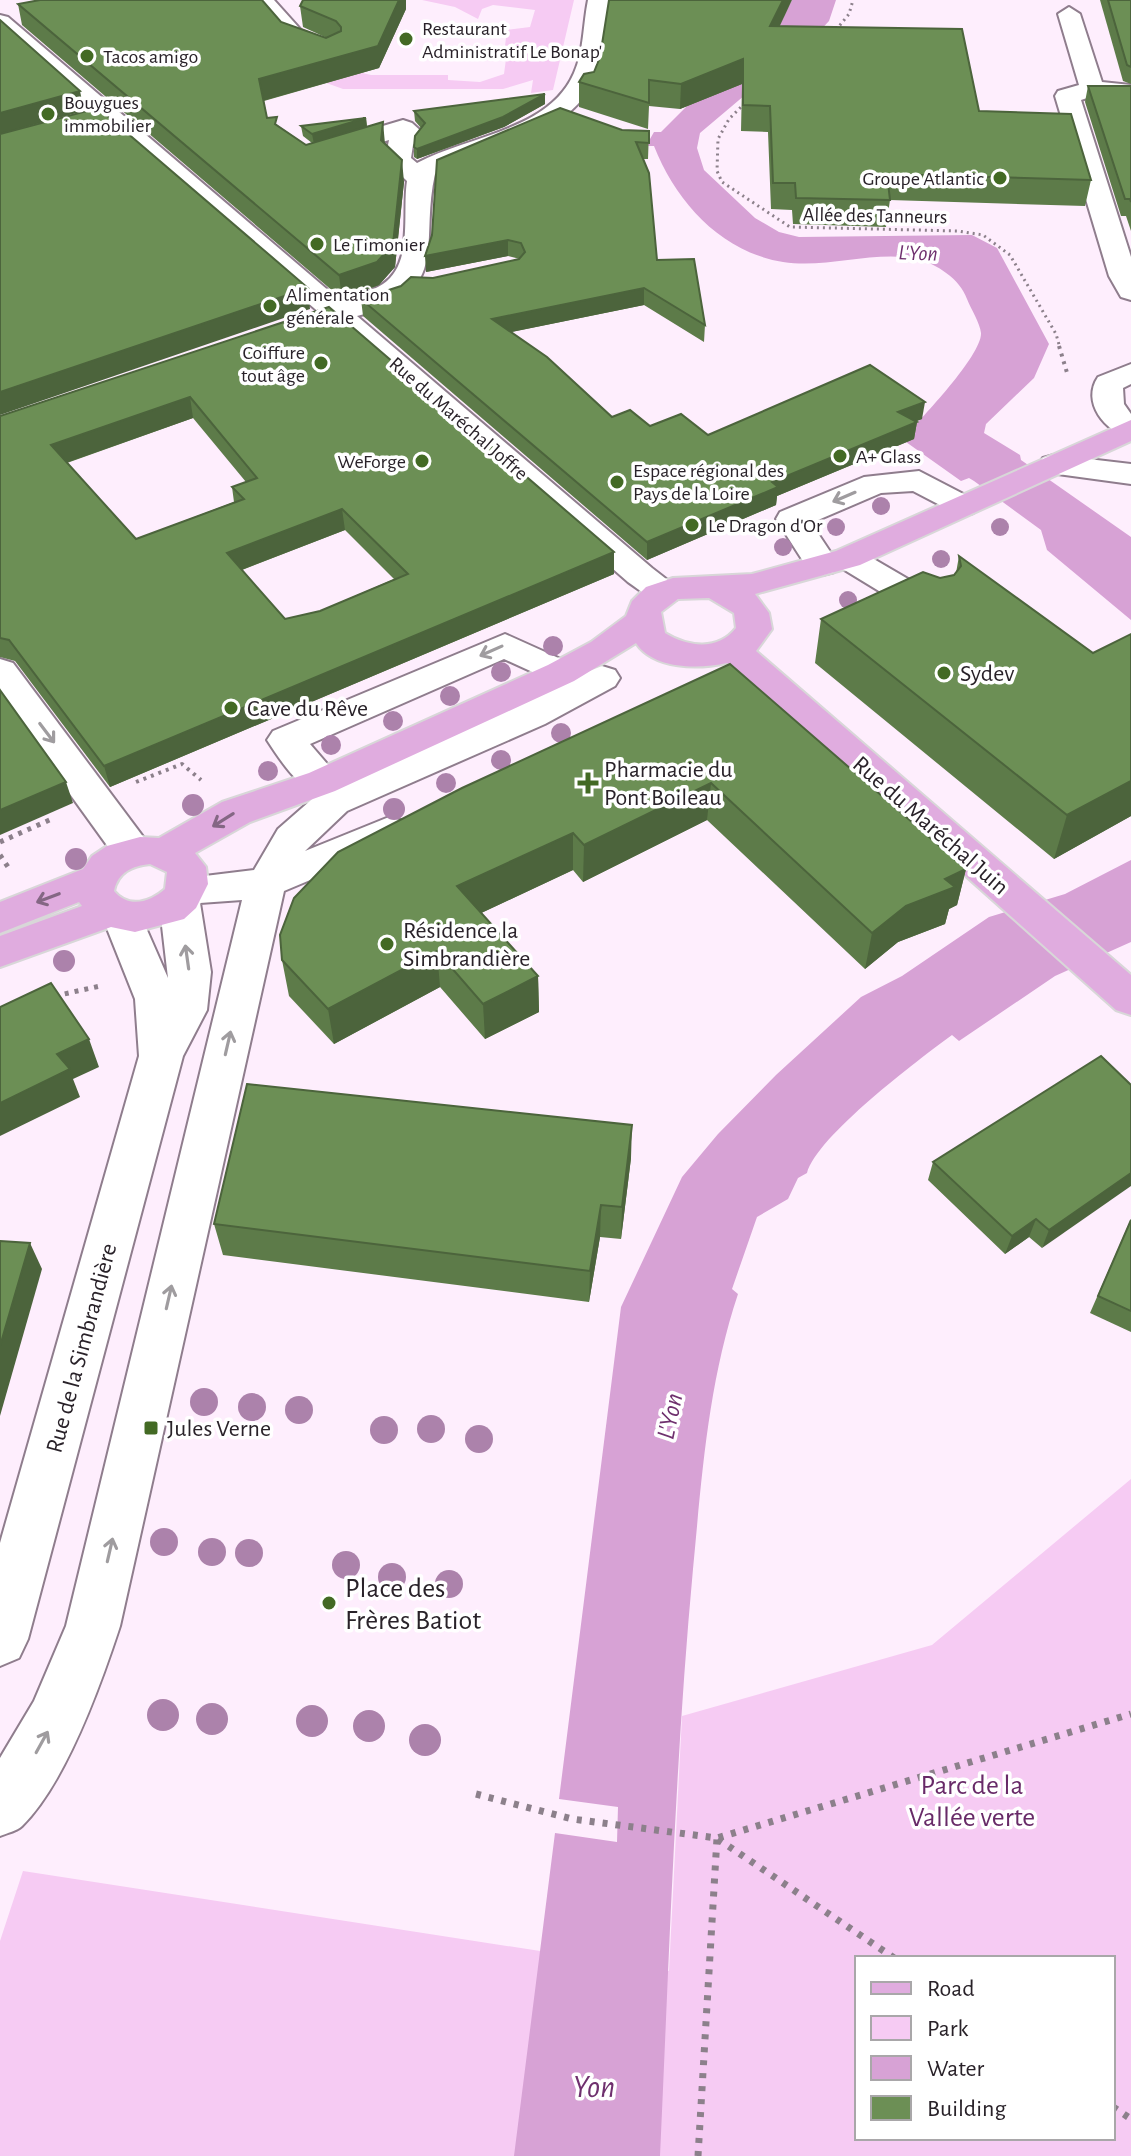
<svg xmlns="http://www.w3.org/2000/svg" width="1131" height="2156" font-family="'Alegreya Sans',sans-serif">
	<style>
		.green { fill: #f6cbf3; fill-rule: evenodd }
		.water { fill: #d7a2d5 }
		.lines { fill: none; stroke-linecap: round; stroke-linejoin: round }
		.minor-casing { stroke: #8f7d8d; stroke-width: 4 }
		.major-casing { stroke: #d8d7d8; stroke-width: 4 }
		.path-far3 { stroke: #8c808b; stroke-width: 3; stroke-dasharray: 2 4; stroke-linecap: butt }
		.path-far2 { stroke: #8c808b; stroke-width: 4; stroke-dasharray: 3 5; stroke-linecap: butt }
		.path-far1 { stroke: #8c808b; stroke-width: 5; stroke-dasharray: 4 6; stroke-linecap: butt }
		.path { stroke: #8c808b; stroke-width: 7; stroke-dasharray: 5 8; stroke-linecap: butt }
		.minor { fill: #fff; fill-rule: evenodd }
		.major { fill: #e0acdf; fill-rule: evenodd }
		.tree { fill: #ac82ab }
		.wall { fill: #5d7b49; fill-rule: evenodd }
		.shaded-wall { fill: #4c643c }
		.building { fill: #6c8f55; stroke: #4c643c; stroke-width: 2; fill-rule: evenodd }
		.oneway { stroke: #9f9c9f }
		.oneway2 { stroke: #846784 }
		.poi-dot { fill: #436a24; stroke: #fff; stroke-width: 3 }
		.labels { text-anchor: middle; stroke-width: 7; stroke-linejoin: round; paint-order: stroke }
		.far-poi-label { font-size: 20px; fill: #292229; stroke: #fff; text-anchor: start }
		.far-street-label { font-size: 20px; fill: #292229; stroke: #fff }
		.far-water-label { font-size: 22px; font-style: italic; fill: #6f306e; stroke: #fff }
		.poi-label { font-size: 24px; fill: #292229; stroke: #fff; text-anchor: start }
		.street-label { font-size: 24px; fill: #292229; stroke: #fff }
		.water-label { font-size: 26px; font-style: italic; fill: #6f306e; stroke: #fff }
		.near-poi-label { font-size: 28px; fill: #292229; stroke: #fff; text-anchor: start }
		.near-park-label { font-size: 28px; fill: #682a68; stroke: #fff }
		.near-water-label { font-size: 32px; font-style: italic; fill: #6f306e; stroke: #fff }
	</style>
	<rect width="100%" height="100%" fill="#feeefd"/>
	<g class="green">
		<path d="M 422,0 L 574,0 L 553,90 L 531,93 L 533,80 L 503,89 L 343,89 L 186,32 L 371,75 L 448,75 L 448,80 L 480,82 L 504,74 L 506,59 L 494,59 L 495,50 L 505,46 L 507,30 L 530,27 L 535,10 L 493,5 L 482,9 L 478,19 L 455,7 Z"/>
		<path d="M 1131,1479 L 1131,2156 L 0,2156 L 0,1941 L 23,1871 L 669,1971 L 682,1716 L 932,1645 ZM 857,1958 L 1113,1958 L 1113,2138 L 857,2138 Z"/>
	</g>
	<g class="water">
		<path d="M 792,0 L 836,0 L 829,21 L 816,35 L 700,133 L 697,148 L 704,170 L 755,218 L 779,232 L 799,237 L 972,235 L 997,248 L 1049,344 L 1034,378 L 986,424 L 984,433 L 1020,455 L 1021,460 L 1131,537 L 1131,620 L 1047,550 L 1041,530 L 974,481 L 969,478 L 961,481 L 906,442 L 906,435 C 922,418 982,355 981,333 C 980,323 971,309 967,299 C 960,279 937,264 917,259 C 874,250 827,269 783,262 C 721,252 676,202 654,146 L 646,146 L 654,132 L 661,132 L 696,97 L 771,40 Z"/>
		<path d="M 1131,860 L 1131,942 L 1055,976 L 959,1041 L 952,1035 C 918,1060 817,1136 807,1173 L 798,1178 L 788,1199 L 757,1217 L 732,1289 L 738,1294 C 708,1384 702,1475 693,1569 C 675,1763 669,1961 660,2156 L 514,2156 L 555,1833 L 617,1842 L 618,1807 L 559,1799 L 621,1307 L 682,1177 L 718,1134 L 776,1075 L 861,997 L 902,976 L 989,917 L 1065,894 Z"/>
	</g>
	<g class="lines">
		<g class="minor-casing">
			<g id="minor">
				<path d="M 251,0 L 274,0 L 301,30 L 337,45 L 341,50 L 329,57 L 285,40 Z"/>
				<path d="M 588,0 L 610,0 C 606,24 607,51 598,73 C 570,140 491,144 435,174 C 419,244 453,292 357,316 L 652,568 L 683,592 L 678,599 C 657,605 645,594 628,582 L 0,34 L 0,15 L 8,17 L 343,303 C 355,296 371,292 383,284 C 414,263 402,213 407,181 L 385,160 L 389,140 L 328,158 L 315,150 L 319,145 L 403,120 L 412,123 L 423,133 L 413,145 L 411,158 L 417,163 C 467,136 549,131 574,73 C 584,51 583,24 588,0 Z"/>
				<path d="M 1069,7 L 1080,14 L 1102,82 L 1131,85 L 1131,99 L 1093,96 L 1081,100 L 1131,257 L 1131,300 L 1121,297 L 1109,276 L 1055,96 L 1058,91 L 1079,85 L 1058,14 Z"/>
				<path d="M 1131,364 L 1131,384 L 1123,388 L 1124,404 L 1131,414 L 1131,438 C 1105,432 1081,402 1098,377 Z"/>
				<path d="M 1054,455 L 1131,464 L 1131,484 L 1043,472 L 1038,465 L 1043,458 Z"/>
				<path d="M 919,471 L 973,499 L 977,506 L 973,513 L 961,516 L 913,491 L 881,493 L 811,523 L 833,556 L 848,548 L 860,551 L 944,600 L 949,608 L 944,616 L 932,619 L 920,616 L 838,566 L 834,572 L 822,575 L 810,572 L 776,519 L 780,512 L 864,477 Z"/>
				<path d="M 505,634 L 574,665 L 579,673 L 577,676 L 602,666 L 615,670 L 620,678 L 615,686 L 545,724 L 347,811 L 305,851 L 389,817 L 403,821 L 409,831 L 403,841 L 284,891 L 120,1626 C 101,1684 66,1783 22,1826 C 17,1831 7,1833 0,1836 L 0,1758 L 34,1701 L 66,1626 L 242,900 L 200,903 L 211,972 L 207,1010 L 183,1056 L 28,1639 L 19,1658 L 0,1666 L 0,1543 L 139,1056 L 135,999 L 102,916 L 108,905 L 122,901 L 136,905 L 168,978 L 159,900 L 172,880 L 254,870 L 278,829 L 318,794 C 298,788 278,757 267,740 L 273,731 ZM 504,659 L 561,685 L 340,784 L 335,773 L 310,744 Z"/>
				<path d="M 0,659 L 13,663 L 147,842 L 153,852 L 147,862 L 133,866 L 119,862 L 0,697 Z"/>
			</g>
		</g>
		<g class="major-casing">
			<path id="major" d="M 1131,420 L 1131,441 L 860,565 L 755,594 L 769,613 L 772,629 L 756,651 L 1131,975 L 1131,1015 L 1116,1010 L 727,663 C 699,669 654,670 636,643 L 574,681 L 335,791 L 250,822 L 195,853 L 206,867 L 208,884 L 196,908 L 184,919 L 135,932 L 111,927 L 0,967 L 0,936 L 82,906 L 79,902 L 0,933 L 0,902 L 83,869 L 92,856 L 107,846 L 140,837 L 159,838 L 222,802 L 309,773 L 548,665 L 591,642 L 626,616 L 632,601 L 646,587 L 673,578 L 752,574 L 836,551 ZM 709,598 L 734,613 L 736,628 C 718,651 688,647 665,633 L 661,612 L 678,599 ZM 150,864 L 167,872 L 165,889 C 150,902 129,909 114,891 C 118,872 132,866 150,864 Z"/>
		</g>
		<g class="path-far3">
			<path d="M 836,30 L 849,14 L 853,0"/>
			<path d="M 745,103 L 729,119 L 718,139 L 717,171 L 722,182 L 790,227 L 958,231 L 983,235 L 1010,255 L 1056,334 L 1060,348"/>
		</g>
		<g class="path-far2">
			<path d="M 1059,346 L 1068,376"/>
			<path d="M 136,782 L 182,764 L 201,780"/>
		</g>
		<g class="path-far1">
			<path d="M 0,842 L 54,818"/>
			<path d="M 0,855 L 10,870"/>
			<path d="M 55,996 L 100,986"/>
		</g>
		<g class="path">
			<path d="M 476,1794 L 572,1819 L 717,1838 L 1131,1714"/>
			<path d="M 718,1839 L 894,1958"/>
			<path d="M 1113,2107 L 1131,2119"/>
			<path d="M 698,2156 L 717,1838"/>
		</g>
		<use href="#minor" class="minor"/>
		<use href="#major" class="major"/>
	</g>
	<g class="tree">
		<circle cx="881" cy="506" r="9"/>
		<circle cx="836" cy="527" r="9"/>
		<circle cx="1000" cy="527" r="9"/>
		<circle cx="783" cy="547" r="9"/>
		<circle cx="941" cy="559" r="9"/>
		<circle cx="848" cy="600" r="9"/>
		<circle cx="553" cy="646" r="10"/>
		<circle cx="501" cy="672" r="10"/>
		<circle cx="450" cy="696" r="10"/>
		<circle cx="393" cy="721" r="10"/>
		<circle cx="561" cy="733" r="10"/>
		<circle cx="331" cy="745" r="10"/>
		<circle cx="501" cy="760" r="10"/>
		<circle cx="268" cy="771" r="10"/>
		<circle cx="446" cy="783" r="10"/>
		<circle cx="193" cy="805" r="11"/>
		<circle cx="394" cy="809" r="11"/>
		<circle cx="76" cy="859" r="11"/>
		<circle cx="64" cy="961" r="11"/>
		<circle cx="204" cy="1402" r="14"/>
		<circle cx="252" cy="1407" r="14"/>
		<circle cx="299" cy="1410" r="14"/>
		<circle cx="431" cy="1429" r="14"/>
		<circle cx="384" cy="1430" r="14"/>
		<circle cx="479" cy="1439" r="14"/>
		<circle cx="164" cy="1542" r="14"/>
		<circle cx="212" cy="1552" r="14"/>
		<circle cx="249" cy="1553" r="14"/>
		<circle cx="346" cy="1565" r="14"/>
		<circle cx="392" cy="1577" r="14"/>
		<circle cx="449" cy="1584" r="14"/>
		<circle cx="163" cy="1715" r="16"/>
		<circle cx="212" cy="1719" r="16"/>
		<circle cx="312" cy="1721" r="16"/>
		<circle cx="369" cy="1726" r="16"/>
		<circle cx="425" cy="1740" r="16"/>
	</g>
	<g class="wall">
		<path d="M 303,0 L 406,0 L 406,9 L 379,68 L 264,101 L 267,118 L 306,145 L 312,143 L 303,136 L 301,126 L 366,118 L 367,127 L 385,144 L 404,182 L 395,267 L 379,285 L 342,299 L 22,25 L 18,4 L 281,22 L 326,38 L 327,38 L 303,27 L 300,6 Z"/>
		<path d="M 1100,0 L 1131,0 L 1131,84 L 1123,81 Z"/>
		<path d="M 780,26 L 979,111 L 1091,180 L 1085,206 L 890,200 L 886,227 L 793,224 L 792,210 L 771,209 L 768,132 L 741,131 L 742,84 L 680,109 L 649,106 L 648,129 L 579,107 L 579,82 L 594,72 L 600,57 Z"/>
		<path d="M 1088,86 L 1131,86 L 1131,231 L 1126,216 L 1121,216 L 1085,102 Z"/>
		<path d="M 545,94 L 545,104 L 504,127 L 417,159 L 414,157 L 414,147 L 421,128 L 415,121 L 414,111 Z"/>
		<path d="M 622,130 L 649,131 L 648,159 L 643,159 L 657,260 L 705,325 L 704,342 L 644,305 L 511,332 L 612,417 L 650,426 L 708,435 L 922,419 L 916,421 L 917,422 L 914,439 L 777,496 L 776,505 L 647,560 L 363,316 L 361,299 L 433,278 L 520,259 L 508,256 L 426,272 Z"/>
		<path d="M 329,307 L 614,552 L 614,574 L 110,787 L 15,661 L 0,657 L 0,416 ZM 193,418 L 246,482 L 232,487 L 234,502 L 136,539 L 67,463 ZM 345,530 L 394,579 L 320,611 L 285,619 L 242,570 Z"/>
		<path d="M 959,556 L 1093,653 L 1131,634 L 1131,816 L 1054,859 L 815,663 L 821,619 L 940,578 L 954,575 L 956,573 Z"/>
		<path d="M 730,664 L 966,869 L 957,905 L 949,909 L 945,924 L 898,942 L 865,969 L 707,820 L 583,882 L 573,870 L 481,913 L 538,976 L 539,1012 L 485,1039 L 440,987 L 334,1044 L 289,996 L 282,960 Z"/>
		<path d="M 1131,1085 L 1042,1248 L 1029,1237 L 1005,1254 L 928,1180 L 933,1162 Z"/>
		<path d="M 631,1158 L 621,1239 L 600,1237 L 589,1302 L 223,1255 L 214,1224 Z"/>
		<path d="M 1131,1219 L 1131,1332 L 1090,1313 Z"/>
	</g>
	<g class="shaded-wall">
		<path d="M 399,0 L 406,0 L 406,9 L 379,68 L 262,101 L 259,79 Z"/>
		<path d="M 783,0 L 792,0 L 768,51 L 770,26 Z"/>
		<path d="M 743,59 L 742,84 L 680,109 L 681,84 Z"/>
		<path d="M 80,91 L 84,111 L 0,134 L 0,113 Z"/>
		<path d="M 545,94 L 545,104 L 504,127 L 417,159 L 417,149 Z"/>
		<path d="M 366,118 L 367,128 L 314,144 L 312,134 Z"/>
		<path d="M 383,122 L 385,144 L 381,140 Z"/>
		<path d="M 402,160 L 404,182 L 395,267 L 379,285 L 342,299 L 339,275 Z"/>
		<path d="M 508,240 L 508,256 L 426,272 L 425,256 Z"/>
		<path d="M 308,288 L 310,309 L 0,415 L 0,392 Z"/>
		<path d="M 644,288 L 644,305 L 492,336 L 492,319 Z"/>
		<path d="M 190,397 L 193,418 L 57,466 L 51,445 Z"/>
		<path d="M 925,402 L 922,419 L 895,430 L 898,412 Z"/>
		<path d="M 917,422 L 914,439 L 777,496 L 776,505 L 647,560 L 647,542 L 772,482 Z"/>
		<path d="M 342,509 L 345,530 L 231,574 L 227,553 Z"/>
		<path d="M 614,552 L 614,574 L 110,787 L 104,766 Z"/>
		<path d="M 1131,781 L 1131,816 L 1054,859 L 1067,815 Z"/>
		<path d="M 66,782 L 73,803 L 0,835 L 0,810 Z"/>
		<path d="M 711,783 L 707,820 L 583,882 L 584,845 Z"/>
		<path d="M 573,833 L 573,870 L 460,923 L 457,886 Z"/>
		<path d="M 966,869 L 957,905 L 949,909 L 945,924 L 898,942 L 865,969 L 872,933 L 906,906 L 945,879 Z"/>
		<path d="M 437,951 L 440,987 L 334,1044 L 328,1009 Z"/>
		<path d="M 538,976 L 539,1012 L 485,1039 L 483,1004 Z"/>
		<path d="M 89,1039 L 99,1067 L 73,1079 L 80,1097 L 0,1136 L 0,1103 L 57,1054 Z"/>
		<path d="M 632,1125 L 631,1158 L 621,1239 L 622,1207 Z"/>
		<path d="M 1131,1173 L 1131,1186 L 1042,1248 L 1049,1230 Z"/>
		<path d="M 601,1205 L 600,1237 L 589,1302 L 590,1271 Z"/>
		<path d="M 1036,1219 L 1029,1237 L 1005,1254 L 1012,1236 Z"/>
		<path d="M 30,1243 L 42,1269 L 0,1416 L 0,1346 Z"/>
	</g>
	<g class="building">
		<path d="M 40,0 L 262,0 L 281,22 L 326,38 L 341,31 L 341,27 L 336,21 L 300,6 L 303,0 L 399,0 L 378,46 L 259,79 L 267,118 L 277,117 L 275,124 L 306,145 L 383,122 L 381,140 L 402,160 L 393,244 L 377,262 L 339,275 L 18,4 Z"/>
		<path d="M 609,0 L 783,0 L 770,26 L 962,29 L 979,111 L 1071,114 L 1091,180 L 887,174 L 890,200 L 796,198 L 795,183 L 773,183 L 770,106 L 743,105 L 743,59 L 681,84 L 649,80 L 649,103 L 579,82 L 584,74 L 594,72 L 600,57 Z"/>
		<path d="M 1108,0 L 1131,0 L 1131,67 L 1127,65 Z"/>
		<path d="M 0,20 L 80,91 L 0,113 Z"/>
		<path d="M 1088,86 L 1131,86 L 1131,202 L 1130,199 L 1125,199 Z"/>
		<path d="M 545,94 L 503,117 L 417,149 L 414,147 L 415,136 L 425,123 L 414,111 Z"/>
		<path d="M 98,108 L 308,288 L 0,392 L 0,134 Z"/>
		<path d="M 560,108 L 622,130 L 649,131 L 649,143 L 636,142 L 649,173 L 657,260 L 694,259 L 705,325 L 644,288 L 492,319 L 547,357 L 612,417 L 630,410 L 650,426 L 681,414 L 708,435 L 870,365 L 925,402 L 898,412 L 917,422 L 772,482 L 778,487 L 647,542 L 361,299 L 401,286 L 411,277 L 433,278 L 519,259 L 525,252 L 521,243 L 508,240 L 425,256 L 432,235 L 437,160 Z"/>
		<path d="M 366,118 L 312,134 L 301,126 Z"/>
		<path d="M 329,307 L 614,552 L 104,766 L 9,640 L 0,638 L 0,416 ZM 190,397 L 257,478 L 232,487 L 244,499 L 136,539 L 51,445 ZM 342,509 L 408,574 L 320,611 L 285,619 L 227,553 Z"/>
		<path d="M 959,556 L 1093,653 L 1131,634 L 1131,781 L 1067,815 L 821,619 L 923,572 L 940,578 L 954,575 L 961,566 Z"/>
		<path d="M 730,664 L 966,869 L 945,879 L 955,887 L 906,906 L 872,933 L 711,783 L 584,845 L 573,833 L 457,886 L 538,976 L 483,1004 L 437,951 L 328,1009 L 282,960 L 280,935 L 294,898 L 338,852 L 462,788 Z"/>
		<path d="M 0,690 L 66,782 L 0,810 Z"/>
		<path d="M 51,983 L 89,1039 L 57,1054 L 70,1069 L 0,1103 L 0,1007 Z"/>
		<path d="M 1101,1056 L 1131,1085 L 1131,1173 L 1049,1230 L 1036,1219 L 1012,1236 L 933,1162 Z"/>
		<path d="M 247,1084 L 632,1125 L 622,1207 L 601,1205 L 590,1271 L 214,1224 Z"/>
		<path d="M 1131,1220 L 1131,1311 L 1098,1296 Z"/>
		<path d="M 0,1241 L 30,1243 L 0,1346 Z"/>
	</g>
	<defs><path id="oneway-shaft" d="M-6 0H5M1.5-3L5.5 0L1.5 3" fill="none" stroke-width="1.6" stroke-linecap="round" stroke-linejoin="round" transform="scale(2)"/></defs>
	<g class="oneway">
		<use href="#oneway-shaft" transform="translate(844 497) rotate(157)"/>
		<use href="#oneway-shaft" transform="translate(491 651) rotate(156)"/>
		<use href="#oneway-shaft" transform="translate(47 733) rotate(53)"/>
		<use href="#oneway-shaft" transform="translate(187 957) rotate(-98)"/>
		<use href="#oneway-shaft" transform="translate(228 1043) rotate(-77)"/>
		<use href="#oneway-shaft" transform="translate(169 1297) rotate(-77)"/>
		<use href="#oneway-shaft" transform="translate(110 1550) rotate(-77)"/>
		<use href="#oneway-shaft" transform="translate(42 1742) rotate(-61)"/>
	</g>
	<g class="oneway2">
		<use href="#oneway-shaft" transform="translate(223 820) rotate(148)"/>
		<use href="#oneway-shaft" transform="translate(48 898) rotate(159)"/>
	</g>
	<g class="poi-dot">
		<circle cx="406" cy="39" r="8"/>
		<circle cx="87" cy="56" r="8"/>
		<circle cx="48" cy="114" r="8"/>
		<circle cx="1000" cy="178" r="8"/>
		<circle cx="317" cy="244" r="8"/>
		<circle cx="270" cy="306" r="8"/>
		<circle cx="321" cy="363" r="8"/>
		<circle cx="840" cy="456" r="8"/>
		<circle cx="422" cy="461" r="8"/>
		<circle cx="617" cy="482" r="8"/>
		<circle cx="692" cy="525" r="8"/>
		<circle cx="944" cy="673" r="8"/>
		<circle cx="231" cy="708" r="8"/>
		<path d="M584 771h8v8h8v8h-8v8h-8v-8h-8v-8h8z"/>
		<circle cx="387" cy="944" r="8"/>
		<rect x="143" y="1420" width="16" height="16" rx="4"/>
		<circle cx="329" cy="1603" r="8"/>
	</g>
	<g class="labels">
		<g class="far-poi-label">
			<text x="422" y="35">Restaurant<tspan x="422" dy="23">Administratif Le Bonap'</tspan></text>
			<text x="103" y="63">Tacos amigo</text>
			<text x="64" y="109">Bouygues<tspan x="64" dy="23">immobilier</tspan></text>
			<text x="984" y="185" text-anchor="end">Groupe Atlantic</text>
			<text x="333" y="251">Le Timonier</text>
			<text x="286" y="301">Alimentation<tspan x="286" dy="23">générale</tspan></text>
			<text x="305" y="359" text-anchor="end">Coiffure<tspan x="305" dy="23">tout âge</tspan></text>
			<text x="856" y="463">A+ Glass</text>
			<text x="406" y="468" text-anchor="end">WeForge</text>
			<text x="633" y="477">Espace régional des<tspan x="633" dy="23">Pays de la Loire</tspan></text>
			<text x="708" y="532">Le Dragon d'Or</text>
		</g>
		<g class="far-street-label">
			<text transform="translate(875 215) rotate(1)" y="7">Allée des Tanneurs</text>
			<text transform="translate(459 418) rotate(41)" y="7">Rue du Maréchal Joffre</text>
		</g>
		<g class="far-water-label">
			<text transform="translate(918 252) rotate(2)" y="8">L'Yon</text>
		</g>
		<g class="poi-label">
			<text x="960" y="681">Sydev</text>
			<text x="247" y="716">Cave du Rêve</text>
			<text x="604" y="777">Pharmacie du<tspan x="604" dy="28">Pont Boileau</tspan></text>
			<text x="403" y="938">Résidence la<tspan x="403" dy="28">Simbrandière</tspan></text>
			<text x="167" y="1436">Jules Verne</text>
		</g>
		<g class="street-label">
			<text transform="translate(931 825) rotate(41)" y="8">Rue du Maréchal Juin</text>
			<text transform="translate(81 1348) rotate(-75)" y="8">Rue de la Simbrandière</text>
		</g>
		<g class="water-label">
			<text transform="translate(669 1416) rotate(-78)" y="9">L'Yon</text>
		</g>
		<g class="near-poi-label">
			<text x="345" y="1597">Place des<tspan x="345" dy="32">Frères Batiot</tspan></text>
		</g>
		<g class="near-park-label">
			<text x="972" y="1794">Parc de la<tspan x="972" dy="32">Vallée verte</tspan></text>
		</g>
		<g class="near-water-label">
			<text x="594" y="2097">Yon</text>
		</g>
	</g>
	<rect x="855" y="1956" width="260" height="184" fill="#ffffff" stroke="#a9a7a9" stroke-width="2"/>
	<rect x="871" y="1982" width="40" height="12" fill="#e0acdf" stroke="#a9a7a9" stroke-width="2"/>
	<text x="927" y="1996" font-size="24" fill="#292229">Road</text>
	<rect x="871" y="2016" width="40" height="24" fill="#f6cbf3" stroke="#a9a7a9" stroke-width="2"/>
	<text x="927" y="2036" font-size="24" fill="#292229">Park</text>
	<rect x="871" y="2056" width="40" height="24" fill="#d7a2d5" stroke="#a9a7a9" stroke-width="2"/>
	<text x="927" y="2076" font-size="24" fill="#292229">Water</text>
	<rect x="871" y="2096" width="40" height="24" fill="#6c8f55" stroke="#a9a7a9" stroke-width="2"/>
	<text x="927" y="2116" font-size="24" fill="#292229">Building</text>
</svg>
